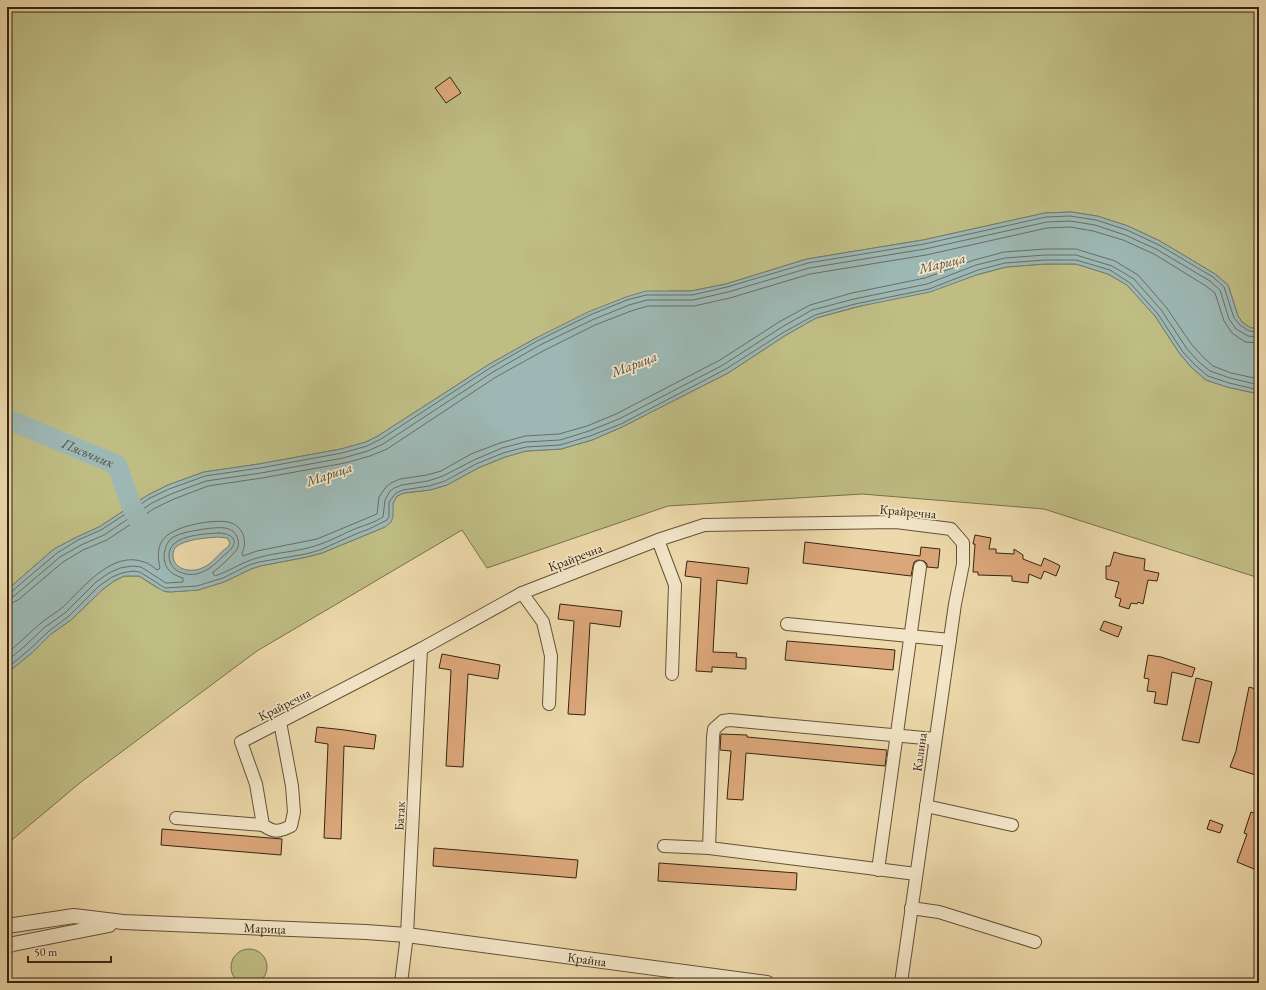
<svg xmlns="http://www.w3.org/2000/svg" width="1266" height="990" font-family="'EB Garamond',serif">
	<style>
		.green { fill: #bfbd84; stroke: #7a704b }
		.water { fill: #9db8b4; stroke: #737d73; fill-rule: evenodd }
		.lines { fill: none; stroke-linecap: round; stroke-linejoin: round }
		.shore { stroke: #696e63; stroke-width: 1 }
		.river { stroke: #9db8b4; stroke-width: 20 }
		.building { fill: #dba67a; stroke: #352412 }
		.minor-casing { stroke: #635138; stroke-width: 14 }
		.tertiary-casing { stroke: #635138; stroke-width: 16 }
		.minor { stroke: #f3e6c8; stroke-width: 12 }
		.tertiary { stroke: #f3e6c8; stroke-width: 14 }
		.labels { text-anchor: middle; stroke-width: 3.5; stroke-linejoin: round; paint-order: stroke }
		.street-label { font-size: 13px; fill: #352412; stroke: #f3e6c8 }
		.water-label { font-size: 14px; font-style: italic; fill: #545043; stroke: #f3e6c8 }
	</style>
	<rect width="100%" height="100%" fill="#edd9ab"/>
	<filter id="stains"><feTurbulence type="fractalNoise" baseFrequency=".005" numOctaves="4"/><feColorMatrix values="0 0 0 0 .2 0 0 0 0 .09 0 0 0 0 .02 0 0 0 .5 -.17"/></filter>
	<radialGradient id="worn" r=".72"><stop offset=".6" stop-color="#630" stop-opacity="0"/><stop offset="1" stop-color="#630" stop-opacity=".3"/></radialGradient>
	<g class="green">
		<path d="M 7,7 L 1259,7 L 1259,328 L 1251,328 L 1243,323 L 1238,316 L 1228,285 L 1215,274 L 1160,241 L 1128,226 L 1097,216 L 1071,212 L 1045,213 L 923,240 L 807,259 L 726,284 L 691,291 L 670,291 L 536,338 L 488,365 L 378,436 L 366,442 L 341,449 L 259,464 L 204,472 L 168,485 L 148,495 L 99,527 L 77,537 L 54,549 L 7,590 Z"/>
		<path d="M 1045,264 L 1076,264 L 1108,274 L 1127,285 L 1155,316 L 1180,354 L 1192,368 L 1206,380 L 1227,387 L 1259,394 L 1259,578 L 1044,509 L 862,494 L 668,506 L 487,568 L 462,530 L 257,651 L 81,782 L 7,844 L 7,673 L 33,652 L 51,634 L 71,620 L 102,590 L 114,581 L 124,576 L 139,576 L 156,587 L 167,592 L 198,590 L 224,582 L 251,569 L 260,566 L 307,557 L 322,553 L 385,527 L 392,508 L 393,503 L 397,496 L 404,493 L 430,490 L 447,485 L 478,468 L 505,457 L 526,451 L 561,449 L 592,440 L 622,427 L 728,373 L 786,335 L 816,318 L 1006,267 Z"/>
		<circle cx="249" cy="967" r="18"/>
	</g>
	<path class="water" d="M 1071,212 L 1097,216 L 1128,226 L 1160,241 L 1215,274 L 1228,285 L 1238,316 L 1243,323 L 1251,328 L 1259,328 L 1259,394 L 1227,387 L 1206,380 L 1192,368 L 1180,354 L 1155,316 L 1127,285 L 1108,274 L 1076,264 L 1045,264 L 1006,267 L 979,274 L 930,292 L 856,307 L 816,318 L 786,335 L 728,373 L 622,427 L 592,440 L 561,449 L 526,451 L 505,457 L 478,468 L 447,485 L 430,490 L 404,493 L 397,496 L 393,503 L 393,517 L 391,522 L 385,527 L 322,553 L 307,557 L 260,566 L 251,569 L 224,582 L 198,590 L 171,592 L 163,591 L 139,576 L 124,576 L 114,581 L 102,590 L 71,620 L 51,634 L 33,652 L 7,673 L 7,590 L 54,549 L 77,537 L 99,527 L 148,495 L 168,485 L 204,472 L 259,464 L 341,449 L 366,442 L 378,436 L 488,365 L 536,338 L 588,312 L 626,297 L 646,291 L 691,291 L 726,284 L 807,259 L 923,240 L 1045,213 ZM 218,537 L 227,538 L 230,543 L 228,547 C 218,553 213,564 202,568 C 191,573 173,570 173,555 C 173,552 174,549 176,547 C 185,539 207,538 218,537 Z"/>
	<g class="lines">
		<g class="shore">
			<path d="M 219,533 C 228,533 240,538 231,549 C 229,552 225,554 222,557 C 210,570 194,581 176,570 C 172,567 170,563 169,557 C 167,535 203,534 219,533 Z"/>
			<path d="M 7,593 L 11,592 L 57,553 L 78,540 L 101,530 L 150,498 L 169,489 L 205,476 L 260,468 L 342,453 L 367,446 L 381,439 L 490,368 L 537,341 L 590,315 L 627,300 L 646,295 L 692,295 L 727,287 L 808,263 L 924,244 L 1046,217 L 1070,216 L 1096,220 L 1127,230 L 1159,245 L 1213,277 L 1224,287 L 1234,318 L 1240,325 L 1249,331 L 1259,332"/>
			<path d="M 7,598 L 14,596 L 60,557 L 81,545 L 104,535 L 152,503 L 171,494 L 206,481 L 261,473 L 343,458 L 368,451 L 383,444 L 493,372 L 540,345 L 592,320 L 629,305 L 647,300 L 693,300 L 728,292 L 809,268 L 925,249 L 1047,222 L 1070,221 L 1095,225 L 1125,235 L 1156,249 L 1210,281 L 1220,290 L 1229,319 L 1236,329 L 1248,336 L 1259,337"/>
			<path d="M 7,604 L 12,603 L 18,600 L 63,562 L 83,550 L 107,540 L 155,508 L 174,499 L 208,486 L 262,478 L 345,463 L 370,456 L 387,449 L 496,377 L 543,351 L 595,325 L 631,311 L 648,306 L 694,306 L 730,298 L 810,274 L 926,255 L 1047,228 L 1070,227 L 1093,231 L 1123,240 L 1154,254 L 1206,286 L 1215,293 L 1224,321 L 1232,333 L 1245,342 L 1259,343"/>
			<path d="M 7,653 C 19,644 29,633 41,623 C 48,617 56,613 63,607 C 83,588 112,550 144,562 C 149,563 153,567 157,570 L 159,569 L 160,568 C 158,559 157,549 162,541 C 171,526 212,519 228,522 C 243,525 248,541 242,553 L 243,556 L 257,551 L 317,539 L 377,514 L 379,497 L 386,487 L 391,483 L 400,479 L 427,475 L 441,471 L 471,454 L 500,443 L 525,436 L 559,434 L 587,426 L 616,414 L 720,360 L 779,322 L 810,305 L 852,293 L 925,278 L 974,260 L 1004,252 L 1045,249 L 1076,249 L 1115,261 L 1138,275 L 1166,307 L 1192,345 L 1203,357 L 1213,366 L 1231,373 L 1259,379"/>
			<path d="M 7,661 L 26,645 L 45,627 L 65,613 L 96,582 L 109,573 L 120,568 L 132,566 L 141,567 L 166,583 L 183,582 L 183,578 C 173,575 165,570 164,558 C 164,551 166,543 172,538 C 181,532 194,531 204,529 C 215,528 232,524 237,537 C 239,541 239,545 237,549 C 234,554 219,568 213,572 L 213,574 L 215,576 C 230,571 242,562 257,558 C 277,552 298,552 318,545 C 331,541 344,533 357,528 C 366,525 375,522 383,517 L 385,500 L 390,491 L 394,488 L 402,485 L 428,481 L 443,476 L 474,460 L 502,448 L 525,442 L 560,440 L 589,431 L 619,419 L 723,365 L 782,327 L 812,310 L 854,299 L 927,284 L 976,265 L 1005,258 L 1045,255 L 1076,255 L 1112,266 L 1134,279 L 1162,311 L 1187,349 L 1198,361 L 1210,371 L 1230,378 L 1259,385"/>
			<path d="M 7,668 L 30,649 L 49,631 L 69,616 L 99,586 L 112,577 L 122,573 L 133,571 L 140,572 L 165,588 L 197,586 L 223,578 L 249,565 L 259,562 L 306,554 L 320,550 L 358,533 L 369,529 L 387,520 L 389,516 L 389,502 L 396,493 L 403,490 L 429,486 L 445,481 L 476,464 L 503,453 L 526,447 L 560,445 L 590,436 L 621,424 L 726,369 L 784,332 L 815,315 L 855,304 L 929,289 L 978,270 L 1005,263 L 1045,260 L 1076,260 L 1110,270 L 1130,283 L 1158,314 L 1183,352 L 1195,365 L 1208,376 L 1229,383 L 1259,390"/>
		</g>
		<path class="river" id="s1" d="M 7,419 L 117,465 L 131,505 L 144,530"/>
	</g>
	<g class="building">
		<path d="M 450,77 L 461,93 L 446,103 L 435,88 Z"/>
		<path d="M 975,535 L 991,538 L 989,549 L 996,549 L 996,553 L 1014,554 L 1014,549 L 1023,555 L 1023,559 L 1041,566 L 1044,558 L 1059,565 L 1060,566 L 1056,576 L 1044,571 L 1041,579 L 1029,574 L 1028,583 L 1012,581 L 1012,576 L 978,575 L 978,572 L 973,572 L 975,544 L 973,544 Z"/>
		<path d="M 805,542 L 920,556 L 921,547 L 940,549 L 938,568 L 927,567 L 927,564 L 924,561 L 918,560 L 914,562 L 913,566 L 911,576 L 803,563 Z"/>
		<path d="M 1114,552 L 1124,555 L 1145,559 L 1144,570 L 1159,573 L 1157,581 L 1148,580 L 1143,604 L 1138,602 L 1137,604 L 1131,603 L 1129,609 L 1119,606 L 1121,599 L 1115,597 L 1119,582 L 1106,579 L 1106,566 L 1110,566 Z"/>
		<path d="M 687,561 L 749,568 L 747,584 L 717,580 L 713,652 L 737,653 L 736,657 L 746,658 L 746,669 L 712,667 L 712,672 L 696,671 L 701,578 L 685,576 Z"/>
		<path d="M 560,604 L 622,611 L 620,627 L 590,623 L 585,715 L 568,714 L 574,621 L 558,619 Z"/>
		<path d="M 1104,621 L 1122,627 L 1118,637 L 1100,630 Z"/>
		<path d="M 787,641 L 895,650 L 893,670 L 785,660 Z"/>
		<path d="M 442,654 L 500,665 L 498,679 L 468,674 L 463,767 L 446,766 L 451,670 L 439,668 Z"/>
		<path d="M 1148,655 L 1161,657 L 1195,668 L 1192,677 L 1172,672 L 1167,705 L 1154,703 L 1156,692 L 1147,691 L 1149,679 L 1144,678 Z"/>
		<path d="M 1196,678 L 1212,682 L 1199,743 L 1182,740 Z"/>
		<path d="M 1249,687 L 1259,690 L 1259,776 L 1230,767 L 1236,751 Z"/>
		<path d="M 317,727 L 345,730 L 376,735 L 374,749 L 344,746 L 341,839 L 324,838 L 328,744 L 315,742 Z"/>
		<path d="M 721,734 L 747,735 L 747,737 L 887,750 L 885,766 L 746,753 L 743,800 L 727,799 L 731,751 L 720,750 Z"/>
		<path d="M 1251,812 L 1259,815 L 1259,871 L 1237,862 L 1247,834 L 1244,833 Z"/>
		<path d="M 1210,820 L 1223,825 L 1220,833 L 1207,829 Z"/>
		<path d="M 162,829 L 282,839 L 281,855 L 161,845 Z"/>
		<path d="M 434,848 L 578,860 L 576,878 L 433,866 Z"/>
		<path d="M 659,863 L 797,873 L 796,890 L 658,881 Z"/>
	</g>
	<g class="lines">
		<g class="minor-casing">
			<g id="minor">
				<path d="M 658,540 L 675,585 L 672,674"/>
				<path d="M 522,593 L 543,622 L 551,656 L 549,704"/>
				<path d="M 787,624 L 950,640"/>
				<path d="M 280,722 L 292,786 L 294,812 L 291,826 C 279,832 274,833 263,825 L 256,784 L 241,742 L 421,649 L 522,593 L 658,540 L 704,525 L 896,522 L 951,529 L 963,543 L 963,564 L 955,604 L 901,983"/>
				<path d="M 926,806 L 1012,825"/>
				<path d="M 176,818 L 263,825"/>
				<path d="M 664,846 L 709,848 L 916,874"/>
				<path d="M 709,848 L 713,737 L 714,729 L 723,721 L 730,720 L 935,739"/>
				<path d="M 878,870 L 920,567"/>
				<path d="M 911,908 L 939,912 L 1035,942"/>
				<path d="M 401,983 L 407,935 L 421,649"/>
			</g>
		</g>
		<g class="tertiary-casing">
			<g id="tertiary">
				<path id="s2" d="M 7,926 L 74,916 L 123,922 L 366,932 L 407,935 L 767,983"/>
				<path d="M 7,946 L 13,944 L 109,925"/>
			</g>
		</g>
		<use href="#minor" class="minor"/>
		<use href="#tertiary" class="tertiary"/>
	</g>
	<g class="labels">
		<g class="street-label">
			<text transform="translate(908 511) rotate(5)" y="5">Крайречна</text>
			<text transform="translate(575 557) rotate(-21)" y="5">Крайречна</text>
			<text transform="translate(284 704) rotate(-27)" y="5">Крайречна</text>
			<text transform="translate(919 752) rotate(-82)" y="5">Калина</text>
			<text transform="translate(399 816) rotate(-87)" y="5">Батак</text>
			<text dy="5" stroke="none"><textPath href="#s2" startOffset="259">Марица</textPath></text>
			<text dy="5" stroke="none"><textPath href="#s2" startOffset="583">Крайна</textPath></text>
		</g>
		<g class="water-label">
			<text transform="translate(942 263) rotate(-14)" y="5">Марица</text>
			<text transform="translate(634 364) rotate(-21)" y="5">Марица</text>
			<text dy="5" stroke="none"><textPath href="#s1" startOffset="88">Пясъчник</textPath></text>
			<text transform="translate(329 474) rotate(-19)" y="5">Марица</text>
		</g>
	</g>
	<rect width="1266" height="990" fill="none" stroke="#edd9ab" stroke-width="24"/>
	<rect x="8" y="8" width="1250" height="974" fill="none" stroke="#352412" stroke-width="2"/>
	<rect x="12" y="12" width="1242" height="966" fill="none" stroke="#352412"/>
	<path d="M28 956v6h83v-6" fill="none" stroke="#352412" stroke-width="2"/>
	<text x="34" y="956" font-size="12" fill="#352412" stroke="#f3e6c8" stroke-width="3" paint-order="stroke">50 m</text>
	<rect width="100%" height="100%" filter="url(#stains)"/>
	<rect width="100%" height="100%" fill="url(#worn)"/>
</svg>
